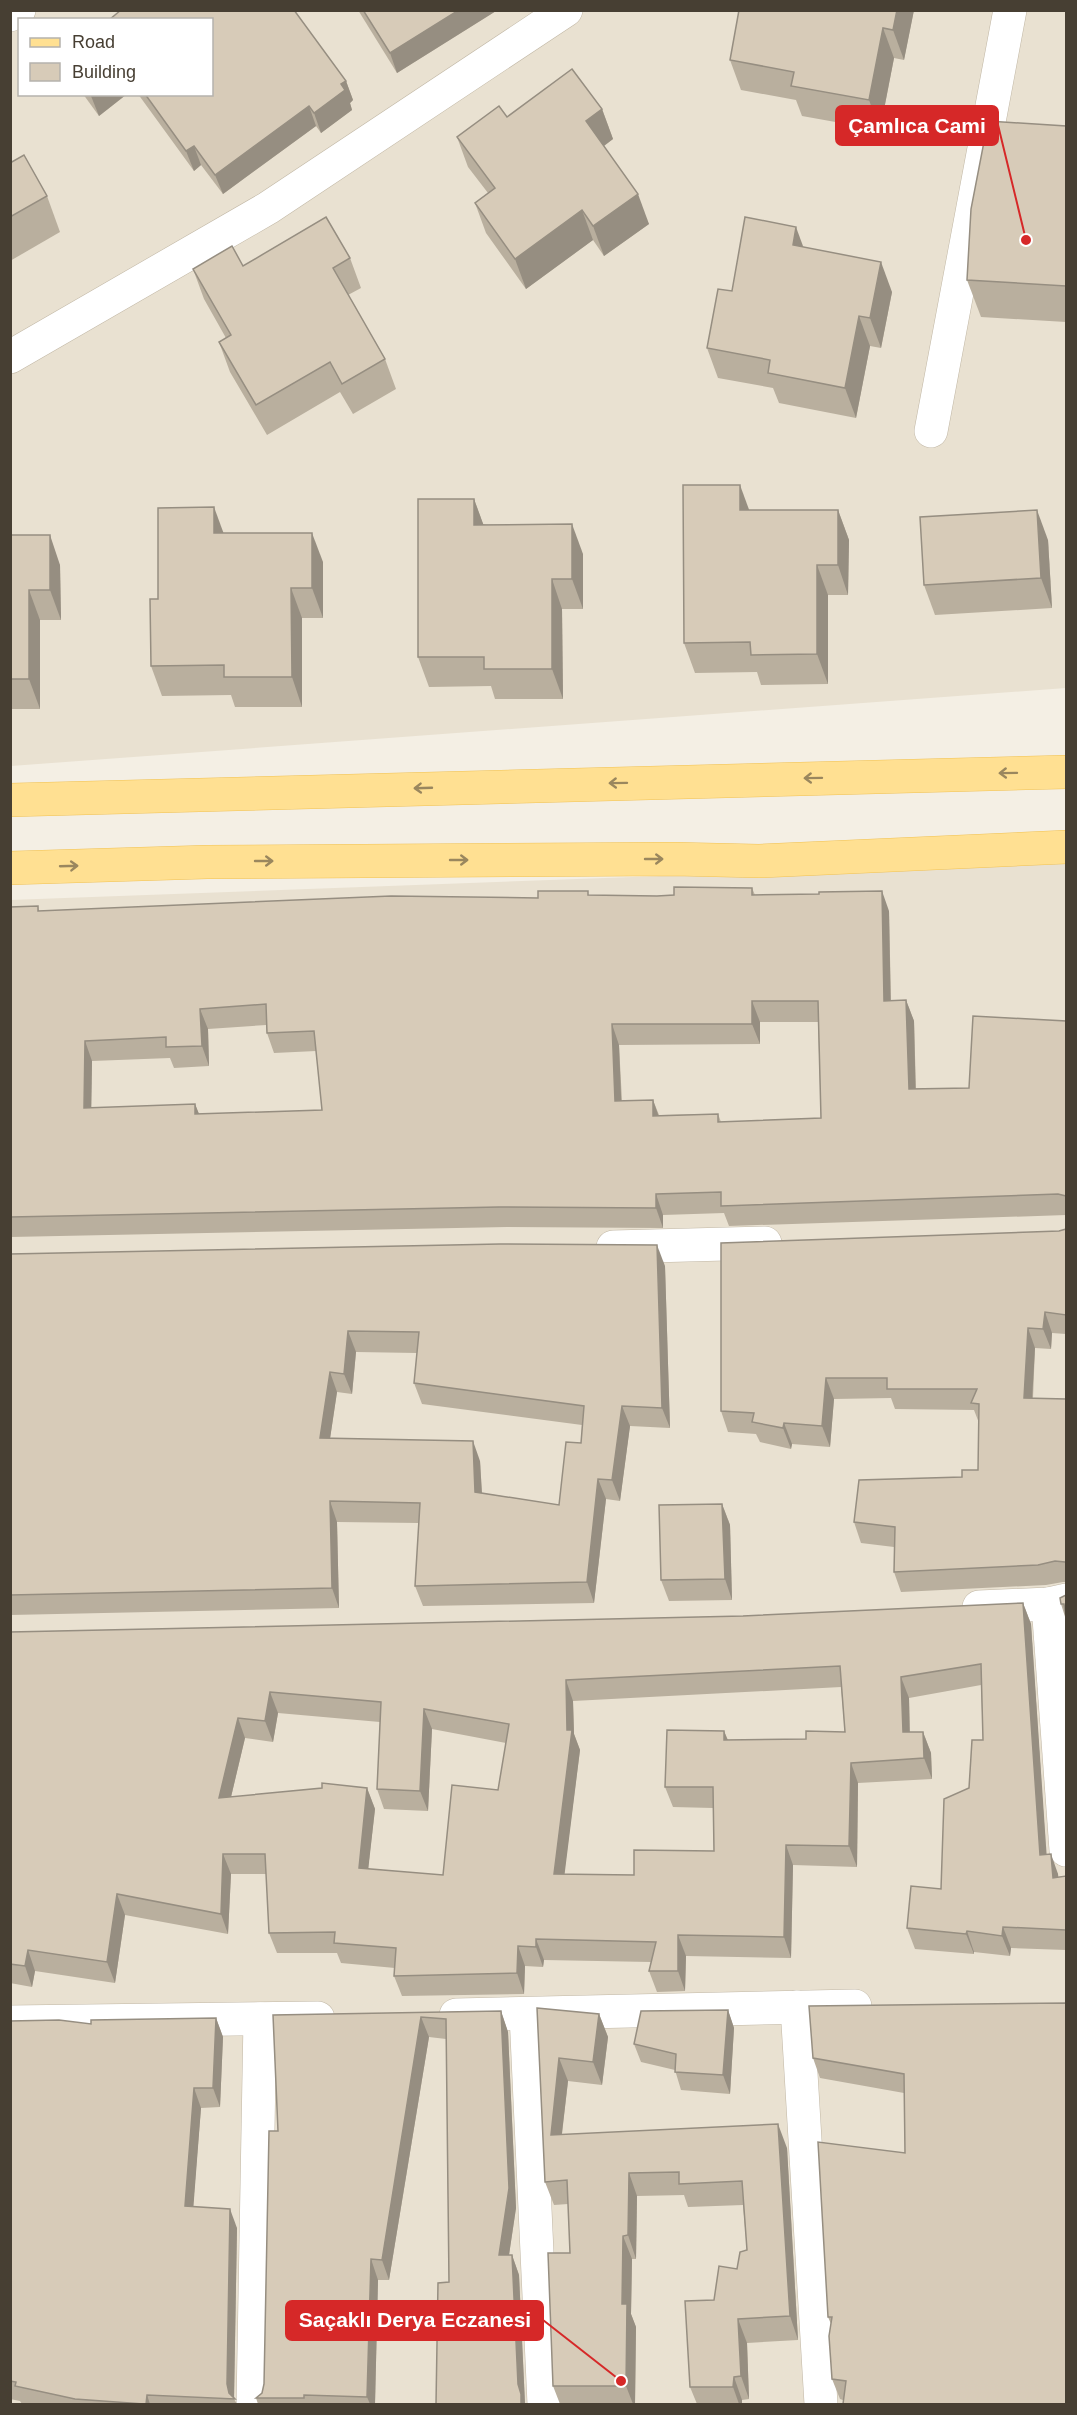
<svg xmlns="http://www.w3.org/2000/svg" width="1077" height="2415" font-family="Arial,sans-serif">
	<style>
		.residential { fill: #e9e1d1; fill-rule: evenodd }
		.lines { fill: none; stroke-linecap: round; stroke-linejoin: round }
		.minor-casing { stroke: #c1b7a5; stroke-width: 34 }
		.major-casing { stroke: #f1c254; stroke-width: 34 }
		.minor { stroke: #fff; stroke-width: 33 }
		.major { stroke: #ffe092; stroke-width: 33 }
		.wall { fill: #b9af9e; fill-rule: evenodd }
		.shaded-wall { fill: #968e81 }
		.building { fill: #d7cbb8; stroke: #968e81; stroke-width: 1.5; fill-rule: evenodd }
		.oneway { stroke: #9a875e }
		.leader { fill: none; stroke: #d62828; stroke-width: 2 }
		.callout-dot { fill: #d62828; stroke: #fff; stroke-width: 2 }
		.callout { fill: #d62828; stroke: #d62828; stroke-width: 2 }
		.callout-label { font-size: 21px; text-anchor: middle; font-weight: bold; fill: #fff }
	</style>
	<rect width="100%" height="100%" fill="#f4efe4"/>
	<g class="residential">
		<path d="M 11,11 L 1066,11 L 1066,688 L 11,766 ZM 20,20 L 212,20 L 212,94 L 20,94 Z"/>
		<path d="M 1066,861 L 1066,2404 L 11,2404 L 10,900 Z"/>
	</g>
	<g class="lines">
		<g class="minor-casing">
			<g id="minor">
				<path d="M 10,15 L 19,10"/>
				<path d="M 10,357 L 268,208 L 566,10"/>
				<path d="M 931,431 L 1010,10"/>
				<path d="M 613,1247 L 765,1243"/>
				<path d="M 1048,1604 L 1066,1850"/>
				<path d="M 979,1607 L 1048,1604 L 1066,1600"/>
				<path d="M 797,2007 L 821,2404"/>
				<path d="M 526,2014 L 544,2404"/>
				<path d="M 456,2015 L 855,2006"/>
				<path d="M 10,2022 L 318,2018"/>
				<path d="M 253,2404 L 260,2019"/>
			</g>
		</g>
		<g class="major-casing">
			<g id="major">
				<path d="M 10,800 L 1066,772"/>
				<path d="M 10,868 L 207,862 L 674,859 L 759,861 L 1066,847"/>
			</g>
		</g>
		<use href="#minor" class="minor"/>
		<use href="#major" class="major"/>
	</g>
	<g class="wall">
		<path d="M 358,10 L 496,10 L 496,11 L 397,73 Z"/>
		<path d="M 739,10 L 914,10 L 904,60 L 894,58 L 880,130 L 802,116 L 796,100 L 741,90 L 730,60 Z"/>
		<path d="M 346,81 L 353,100 L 350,103 L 352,110 L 321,133 L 316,126 L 223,194 L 201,165 L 194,171 L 138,94 L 212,94 Z"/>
		<path d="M 83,94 L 127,94 L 99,116 Z"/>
		<path d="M 602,109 L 613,139 L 604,146 L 649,224 L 604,256 L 593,240 L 526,289 L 486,233 L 475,203 L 488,193 L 468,167 L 457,137 L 507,117 Z"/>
		<path d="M 1066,126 L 1066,322 L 981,317 L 967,280 Z"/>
		<path d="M 10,163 L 47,196 L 60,232 L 10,261 Z"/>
		<path d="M 804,247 L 892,292 L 881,348 L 870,346 L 856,418 L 779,403 L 773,388 L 718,378 L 707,348 L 732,291 Z"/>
		<path d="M 350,258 L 361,288 L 348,295 L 385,359 L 396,389 L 353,414 L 340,392 L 267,435 L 230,372 L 219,342 L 226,338 L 204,299 L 193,269 L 243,266 Z"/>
		<path d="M 474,499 L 483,524 L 583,554 L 583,609 L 562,609 L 563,699 L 495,699 L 491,686 L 429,687 L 418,657 Z"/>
		<path d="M 749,510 L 838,510 L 849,540 L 848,595 L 828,595 L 828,684 L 761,685 L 757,672 L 695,673 L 684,643 Z"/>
		<path d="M 223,533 L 323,562 L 323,618 L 302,618 L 302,707 L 235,707 L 231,695 L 162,696 L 151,666 L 158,599 Z"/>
		<path d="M 10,535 L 60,565 L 61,620 L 40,620 L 40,709 L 10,709 Z"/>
		<path d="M 1048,540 L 1052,608 L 935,615 L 924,585 Z"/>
		<path d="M 752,888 L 755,895 L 889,911 L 891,1001 L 906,1000 L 914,1021 L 916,1089 L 969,1088 L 1066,1021 L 1066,1215 L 729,1226 L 724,1213 L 663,1215 L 663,1228 L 507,1227 L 10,1237 L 10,907 L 38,906 L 39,911 L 538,898 L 590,895 L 657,896 ZM 760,1022 L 818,1022 L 821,1118 L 721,1122 L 718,1114 L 659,1115 L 653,1100 L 622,1101 L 619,1045 L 760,1044 ZM 266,1025 L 267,1033 L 274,1053 L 316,1051 L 322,1110 L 199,1114 L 195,1104 L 91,1108 L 92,1061 L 170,1058 L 174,1068 L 209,1066 L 208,1029 Z"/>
		<path d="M 1066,1229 L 1066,1334 L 1052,1333 L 1051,1349 L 1035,1348 L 1033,1398 L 1066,1399 L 1066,1582 L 1063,1582 L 1046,1585 L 901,1592 L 894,1572 L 894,1547 L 861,1543 L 854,1522 L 978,1470 L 979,1423 L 974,1410 L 895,1409 L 891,1398 L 834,1399 L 830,1447 L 792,1444 L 791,1449 L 760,1442 L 756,1434 L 728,1432 L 721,1411 L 1059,1231 Z"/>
		<path d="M 10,1254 L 665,1266 L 670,1428 L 630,1426 L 620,1501 L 606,1499 L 594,1603 L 423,1606 L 415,1586 L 419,1523 L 337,1522 L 339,1608 L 10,1615 ZM 356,1352 L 417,1353 L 414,1383 L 422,1404 L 582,1425 L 581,1443 L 559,1505 L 482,1493 L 480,1461 L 330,1438 L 337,1392 L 352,1394 Z"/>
		<path d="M 722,1504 L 730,1525 L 732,1600 L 669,1601 L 661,1580 Z"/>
		<path d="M 1066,1595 L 1066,1620 L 1061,1604 Z"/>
		<path d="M 1023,1603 L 1031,1624 L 1046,1854 L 1058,1874 L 1058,1877 L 1066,1876 L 1066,1950 L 1011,1948 L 1010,1956 L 974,1952 L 974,1954 L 915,1949 L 907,1928 L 941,1889 L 983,1740 L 981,1685 L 909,1698 L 910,1732 L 923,1732 L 931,1753 L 932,1779 L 858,1783 L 857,1867 L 793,1865 L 791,1958 L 686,1956 L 685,1991 L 657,1992 L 649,1971 L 651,1962 L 544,1960 L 543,1967 L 525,1966 L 524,1994 L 402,1996 L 394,1976 L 395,1968 L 341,1963 L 337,1953 L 277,1953 L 269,1933 L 266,1874 L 231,1874 L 228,1934 L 125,1915 L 115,1983 L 35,1971 L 32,1987 L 10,1983 L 10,1632 L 743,1616 ZM 841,1687 L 845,1732 L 806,1739 L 728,1740 L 724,1731 L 665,1787 L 673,1807 L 713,1808 L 714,1851 L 634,1875 L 564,1874 L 580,1750 L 574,1734 L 573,1701 ZM 278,1713 L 380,1722 L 377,1789 L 384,1809 L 428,1811 L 432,1729 L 506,1743 L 498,1790 L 443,1875 L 368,1869 L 375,1809 L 367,1788 L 231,1797 L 245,1738 L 273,1742 Z"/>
		<path d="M 1066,2003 L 843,2400 L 840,2399 L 832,2379 L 831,2324 L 828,2317 L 905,2153 L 904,2093 L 820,2078 L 813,2058 Z"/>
		<path d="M 537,2008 L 599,2014 L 608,2037 L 602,2085 L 568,2081 L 562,2134 L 787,2148 L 798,2340 L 747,2343 L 749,2399 L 742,2400 L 742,2404 L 697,2404 L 690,2387 L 714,2300 L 737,2269 L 747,2250 L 743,2205 L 688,2207 L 684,2195 L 637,2196 L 636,2259 L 632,2259 L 631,2314 L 636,2327 L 635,2404 L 560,2404 L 553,2386 L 570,2253 L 568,2204 L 554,2205 L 545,2182 Z"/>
		<path d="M 728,2010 L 734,2028 L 730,2094 L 681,2090 L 675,2070 L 641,2062 L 634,2044 Z"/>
		<path d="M 501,2011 L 508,2032 L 516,2208 L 509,2255 L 512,2255 L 519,2275 L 525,2404 L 436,2404 L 449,2282 L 446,2039 L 429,2037 L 389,2280 L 378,2280 L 375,2404 L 258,2404 L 256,2398 L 262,2393 L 264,2384 L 278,2131 L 273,2015 Z"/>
		<path d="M 216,2018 L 223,2037 L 220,2107 L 201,2108 L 193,2206 L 237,2228 L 234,2399 L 237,2404 L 22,2404 L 20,2401 L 10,2399 L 10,2021 L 91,2024 Z"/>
	</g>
	<g class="shaded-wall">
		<path d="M 459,10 L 496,10 L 496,11 L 397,73 L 390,53 Z"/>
		<path d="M 897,10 L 914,10 L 904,60 L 893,30 Z"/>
		<path d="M 883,28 L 894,58 L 880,130 L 869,100 Z"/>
		<path d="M 346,81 L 353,100 L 350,103 L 352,110 L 321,133 L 314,113 L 341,84 Z"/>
		<path d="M 93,94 L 127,94 L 99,116 L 91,96 Z"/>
		<path d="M 309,106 L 316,126 L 223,194 L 215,175 Z"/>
		<path d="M 602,109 L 613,139 L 597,151 L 586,121 Z"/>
		<path d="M 194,146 L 201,165 L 194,171 L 186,151 Z"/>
		<path d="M 638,194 L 649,224 L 604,256 L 593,226 Z"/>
		<path d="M 582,210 L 593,240 L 526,289 L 515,259 Z"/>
		<path d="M 796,227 L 807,257 L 793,245 Z"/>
		<path d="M 881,262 L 892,292 L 881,348 L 870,318 Z"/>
		<path d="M 859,316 L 870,346 L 856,418 L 845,388 Z"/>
		<path d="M 740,485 L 751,515 L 740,510 Z"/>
		<path d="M 474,499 L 485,529 L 474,525 Z"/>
		<path d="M 214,507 L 225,537 L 214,533 Z"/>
		<path d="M 838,510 L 849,540 L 848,595 L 838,565 Z"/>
		<path d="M 1037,510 L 1048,540 L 1052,608 L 1041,578 Z"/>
		<path d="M 572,524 L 583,554 L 583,609 L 572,579 Z"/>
		<path d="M 312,533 L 323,562 L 323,618 L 312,588 Z"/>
		<path d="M 50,535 L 60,565 L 61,620 L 50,590 Z"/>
		<path d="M 817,565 L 828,595 L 828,684 L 817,654 Z"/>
		<path d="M 552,579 L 562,609 L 563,699 L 552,669 Z"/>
		<path d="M 291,588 L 302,618 L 302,707 L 292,677 Z"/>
		<path d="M 29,590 L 40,620 L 40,709 L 29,679 Z"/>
		<path d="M 882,891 L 889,911 L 891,1021 L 884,1001 Z"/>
		<path d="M 906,1000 L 914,1021 L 916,1110 L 909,1089 Z"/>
		<path d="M 752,1001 L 760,1022 L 760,1044 L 752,1024 Z"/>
		<path d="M 200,1009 L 208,1029 L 209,1066 L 202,1046 Z"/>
		<path d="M 612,1024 L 619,1045 L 622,1121 L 615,1101 Z"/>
		<path d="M 85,1041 L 92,1061 L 91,1128 L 84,1108 Z"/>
		<path d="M 653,1100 L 660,1120 L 653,1116 Z"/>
		<path d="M 195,1104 L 203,1124 L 195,1114 Z"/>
		<path d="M 656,1194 L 663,1215 L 663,1228 L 656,1208 Z"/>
		<path d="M 657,1245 L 665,1266 L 670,1428 L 662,1408 Z"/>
		<path d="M 1045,1312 L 1052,1333 L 1051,1349 L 1043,1329 Z"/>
		<path d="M 1028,1328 L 1035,1348 L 1031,1418 L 1024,1398 Z"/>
		<path d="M 348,1331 L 356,1352 L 352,1394 L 344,1374 Z"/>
		<path d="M 330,1372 L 337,1392 L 327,1459 L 320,1438 Z"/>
		<path d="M 826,1378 L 834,1399 L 830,1447 L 822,1426 Z"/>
		<path d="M 622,1406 L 630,1426 L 620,1501 L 612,1480 Z"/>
		<path d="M 784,1423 L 792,1444 L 791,1449 L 783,1428 Z"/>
		<path d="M 473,1441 L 480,1461 L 483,1513 L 475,1492 Z"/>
		<path d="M 598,1479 L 606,1499 L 594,1603 L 587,1582 Z"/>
		<path d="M 330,1501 L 337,1522 L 339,1608 L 332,1588 Z"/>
		<path d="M 722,1504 L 730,1525 L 732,1600 L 725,1579 Z"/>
		<path d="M 1023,1603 L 1031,1624 L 1048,1875 L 1040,1855 Z"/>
		<path d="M 901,1677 L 909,1698 L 910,1753 L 903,1732 Z"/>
		<path d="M 566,1680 L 573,1701 L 574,1734 L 580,1750 L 562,1895 L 554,1874 L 567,1730 Z"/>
		<path d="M 270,1692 L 278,1713 L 273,1742 L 265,1721 Z"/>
		<path d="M 424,1709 L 432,1729 L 428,1811 L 420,1791 Z"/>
		<path d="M 238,1718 L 245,1738 L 226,1818 L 219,1798 Z"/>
		<path d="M 724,1731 L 732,1751 L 724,1740 Z"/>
		<path d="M 923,1732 L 931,1753 L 932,1779 L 924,1758 Z"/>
		<path d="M 851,1763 L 858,1783 L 857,1867 L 849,1846 Z"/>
		<path d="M 367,1788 L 375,1809 L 366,1889 L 359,1868 Z"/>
		<path d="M 786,1845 L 793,1865 L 791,1958 L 784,1937 Z"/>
		<path d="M 223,1854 L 231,1874 L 228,1934 L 221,1914 Z"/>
		<path d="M 1051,1854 L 1058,1874 L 1061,1898 L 1053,1878 Z"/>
		<path d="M 117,1894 L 125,1915 L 115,1983 L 107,1962 Z"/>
		<path d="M 1003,1927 L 1011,1948 L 1010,1956 L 1002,1936 Z"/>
		<path d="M 967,1931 L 974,1952 L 974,1954 L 966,1934 Z"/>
		<path d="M 678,1935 L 686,1956 L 685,1991 L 678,1971 Z"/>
		<path d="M 536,1939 L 544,1960 L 543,1967 L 536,1947 Z"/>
		<path d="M 518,1946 L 525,1966 L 524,1994 L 517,1973 Z"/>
		<path d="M 28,1950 L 35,1971 L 32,1987 L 25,1966 Z"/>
		<path d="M 728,2010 L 734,2028 L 730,2094 L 723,2075 Z"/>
		<path d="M 501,2011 L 508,2032 L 516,2208 L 506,2275 L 499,2255 Z"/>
		<path d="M 599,2014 L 608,2037 L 602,2085 L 593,2062 Z"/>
		<path d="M 421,2017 L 429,2037 L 389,2280 L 382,2260 Z"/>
		<path d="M 216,2018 L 223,2037 L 220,2107 L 213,2088 Z"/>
		<path d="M 559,2058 L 568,2081 L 559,2158 L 551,2135 Z"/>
		<path d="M 194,2088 L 201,2108 L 192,2225 L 185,2206 Z"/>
		<path d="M 778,2124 L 787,2148 L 798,2340 L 790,2316 Z"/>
		<path d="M 629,2173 L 637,2196 L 636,2259 L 628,2235 Z"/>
		<path d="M 230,2209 L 237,2228 L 234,2399 L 231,2399 L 227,2384 Z"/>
		<path d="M 623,2236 L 632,2259 L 631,2314 L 636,2327 L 635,2404 L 633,2404 L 626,2386 L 622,2304 Z"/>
		<path d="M 512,2255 L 519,2275 L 525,2404 L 521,2404 L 518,2384 Z"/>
		<path d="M 371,2259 L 378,2280 L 375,2404 L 370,2404 L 367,2397 Z"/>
		<path d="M 738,2319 L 747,2343 L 749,2399 L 741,2376 Z"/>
		<path d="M 734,2377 L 742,2400 L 742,2404 L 739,2404 L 733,2387 Z"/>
		<path d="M 147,2395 L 150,2404 L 146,2404 Z"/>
	</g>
	<g class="building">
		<path d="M 121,10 L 294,10 L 346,81 L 341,84 L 345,90 L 314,113 L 309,106 L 215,175 L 194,146 L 186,151 L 145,94 L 212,94 L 212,20 L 109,20 Z"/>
		<path d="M 363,10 L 459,10 L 390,53 Z"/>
		<path d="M 739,10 L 897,10 L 893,30 L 883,28 L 869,100 L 791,86 L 794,72 L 730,60 Z"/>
		<path d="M 572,69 L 602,109 L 586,121 L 638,194 L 593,226 L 582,210 L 515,259 L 475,203 L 495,188 L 457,137 L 499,106 L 507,117 Z"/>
		<path d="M 988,121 L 1066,126 L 1066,286 L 967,280 L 971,209 Z"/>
		<path d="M 24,155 L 47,196 L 10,217 L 10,163 Z"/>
		<path d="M 326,217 L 350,258 L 333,268 L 385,359 L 342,384 L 330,362 L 256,405 L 219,342 L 231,335 L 193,269 L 232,246 L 243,266 Z"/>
		<path d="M 745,217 L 796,227 L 793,245 L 881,262 L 870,318 L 859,316 L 845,388 L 768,373 L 770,360 L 707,348 L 718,289 L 732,291 Z"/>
		<path d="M 683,485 L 740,485 L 740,510 L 838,510 L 838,565 L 817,565 L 817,654 L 751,655 L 750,642 L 684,643 Z"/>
		<path d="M 418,499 L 474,499 L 474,525 L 572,524 L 572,579 L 552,579 L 552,669 L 484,669 L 484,657 L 418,657 Z"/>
		<path d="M 214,507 L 214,533 L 312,533 L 312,588 L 291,588 L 292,677 L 224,677 L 224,665 L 151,666 L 150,599 L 158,599 L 158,508 Z"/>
		<path d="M 1037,510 L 1041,578 L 924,585 L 920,517 Z"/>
		<path d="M 10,535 L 50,535 L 50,590 L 29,590 L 29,679 L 10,679 Z"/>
		<path d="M 674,887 L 752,888 L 752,895 L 819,894 L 819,892 L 882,891 L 884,1001 L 906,1000 L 909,1089 L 969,1088 L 973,1016 L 1066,1021 L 1066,1196 L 1058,1194 L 721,1206 L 721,1192 L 656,1194 L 656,1208 L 499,1207 L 10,1217 L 10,907 L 38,906 L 38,911 L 391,896 L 538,898 L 538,891 L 588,891 L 588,895 L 657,896 L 674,895 ZM 752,1001 L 818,1001 L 821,1118 L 718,1122 L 718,1114 L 653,1116 L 653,1100 L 615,1101 L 612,1024 L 752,1024 ZM 266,1004 L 267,1033 L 314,1031 L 322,1110 L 195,1114 L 195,1104 L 84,1108 L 85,1041 L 166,1037 L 166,1047 L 202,1046 L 200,1009 Z"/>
		<path d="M 1066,1229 L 1066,1315 L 1045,1312 L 1043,1329 L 1028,1328 L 1024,1398 L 1066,1399 L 1066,1563 L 1065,1562 L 1055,1561 L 1038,1565 L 894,1572 L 895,1527 L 854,1522 L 859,1480 L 962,1477 L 962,1470 L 978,1470 L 979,1404 L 971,1403 L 977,1389 L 887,1389 L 887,1378 L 826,1378 L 822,1426 L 784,1423 L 783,1428 L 752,1422 L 754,1413 L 721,1411 L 721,1243 L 1059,1231 Z"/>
		<path d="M 500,1244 L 657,1245 L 662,1408 L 622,1406 L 612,1480 L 598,1479 L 587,1582 L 415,1586 L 420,1503 L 330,1501 L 332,1588 L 10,1595 L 10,1254 ZM 348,1331 L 419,1332 L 414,1383 L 584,1406 L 581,1443 L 566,1442 L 559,1505 L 475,1492 L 473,1441 L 320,1438 L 330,1372 L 344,1374 Z"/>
		<path d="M 722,1504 L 725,1579 L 661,1580 L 659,1505 Z"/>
		<path d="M 1066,1595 L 1066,1617 L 1064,1604 L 1061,1604 L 1060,1598 Z"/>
		<path d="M 1023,1603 L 1040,1855 L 1051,1854 L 1053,1878 L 1066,1876 L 1066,1930 L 1003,1927 L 1002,1936 L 967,1931 L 966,1934 L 907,1928 L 911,1886 L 941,1889 L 944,1799 L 969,1788 L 972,1740 L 983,1740 L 981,1664 L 901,1677 L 903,1732 L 923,1732 L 924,1758 L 851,1763 L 849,1846 L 786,1845 L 784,1937 L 678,1935 L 678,1971 L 649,1971 L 656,1942 L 536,1939 L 536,1947 L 518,1946 L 517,1973 L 394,1976 L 396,1948 L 334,1943 L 335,1932 L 269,1933 L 265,1854 L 223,1854 L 221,1914 L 117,1894 L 107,1962 L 28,1950 L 25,1966 L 10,1964 L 10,1632 L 743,1616 ZM 840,1666 L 845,1732 L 806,1731 L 806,1739 L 724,1740 L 724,1731 L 667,1730 L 665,1787 L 713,1787 L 714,1851 L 634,1850 L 634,1875 L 554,1874 L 572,1730 L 567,1730 L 566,1680 ZM 270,1692 L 381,1702 L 377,1789 L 420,1791 L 424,1709 L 509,1724 L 498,1790 L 452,1785 L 443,1875 L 359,1868 L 367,1788 L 322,1783 L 322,1788 L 219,1798 L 238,1718 L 265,1721 Z"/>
		<path d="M 1066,2003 L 1066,2404 L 843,2404 L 846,2381 L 832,2379 L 829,2336 L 832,2317 L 828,2317 L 818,2142 L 905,2153 L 904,2074 L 813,2058 L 809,2006 Z"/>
		<path d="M 537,2008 L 599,2014 L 593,2062 L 559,2058 L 551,2135 L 778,2124 L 790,2316 L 738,2319 L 741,2376 L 734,2377 L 733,2387 L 690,2387 L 685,2301 L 714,2300 L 719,2266 L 737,2269 L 740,2252 L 747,2250 L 742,2181 L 679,2184 L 679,2172 L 629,2173 L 628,2235 L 623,2236 L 622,2304 L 627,2304 L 626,2386 L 553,2386 L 548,2253 L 570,2253 L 567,2180 L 545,2182 Z"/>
		<path d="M 728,2010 L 723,2075 L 675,2072 L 676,2054 L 634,2044 L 641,2011 Z"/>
		<path d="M 501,2011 L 509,2188 L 499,2255 L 512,2255 L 518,2384 L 521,2394 L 521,2404 L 436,2404 L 438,2283 L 449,2282 L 446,2019 L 421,2017 L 382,2260 L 371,2259 L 367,2397 L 304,2395 L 304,2398 L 256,2398 L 262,2393 L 264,2384 L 269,2131 L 278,2131 L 273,2015 Z"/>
		<path d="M 216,2018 L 213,2088 L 194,2088 L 185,2206 L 230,2209 L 227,2384 L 229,2393 L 235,2399 L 147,2395 L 146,2404 L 144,2404 L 75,2399 L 15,2386 L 16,2382 L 10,2381 L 10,2021 L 59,2020 L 91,2024 L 91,2020 Z"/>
	</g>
	<defs><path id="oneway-shaft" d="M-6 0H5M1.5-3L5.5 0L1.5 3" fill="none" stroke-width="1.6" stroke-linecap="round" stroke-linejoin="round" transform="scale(1.5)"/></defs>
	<g class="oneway">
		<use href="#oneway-shaft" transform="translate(1008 773) rotate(179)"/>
		<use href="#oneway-shaft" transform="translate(813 778) rotate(179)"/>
		<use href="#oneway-shaft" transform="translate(618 783) rotate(179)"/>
		<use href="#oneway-shaft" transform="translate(423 788) rotate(178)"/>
		<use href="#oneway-shaft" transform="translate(654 859)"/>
		<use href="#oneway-shaft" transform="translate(459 860)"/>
		<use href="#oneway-shaft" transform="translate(264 861)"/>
		<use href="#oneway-shaft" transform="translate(69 866) rotate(-2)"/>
	</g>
	<path class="leader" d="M1026 240L998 125M621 2381L543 2320"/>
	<g class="callout-dot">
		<circle cx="1026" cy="240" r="6"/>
		<circle cx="621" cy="2381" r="6"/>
	</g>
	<g class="callout">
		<rect x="836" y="106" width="162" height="39" rx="6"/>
		<rect x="286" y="2301" width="257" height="39" rx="6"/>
	</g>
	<g class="callout-label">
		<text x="917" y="133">Çamlıca Cami</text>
		<text x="415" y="2327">Saçaklı Derya Eczanesi</text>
	</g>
	<rect width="1077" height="2415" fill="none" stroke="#473f33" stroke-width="24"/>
	<rect x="18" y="18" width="195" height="78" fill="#ffffff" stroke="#b5b2ad" stroke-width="1.5"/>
	<rect x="30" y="38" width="30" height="9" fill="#ffe092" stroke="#b5b2ad" stroke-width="1.5"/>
	<text x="72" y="48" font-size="18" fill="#473f33">Road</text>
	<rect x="30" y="63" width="30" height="18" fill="#d7cbb8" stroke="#b5b2ad" stroke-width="1.5"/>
	<text x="72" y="78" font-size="18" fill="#473f33">Building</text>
</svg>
